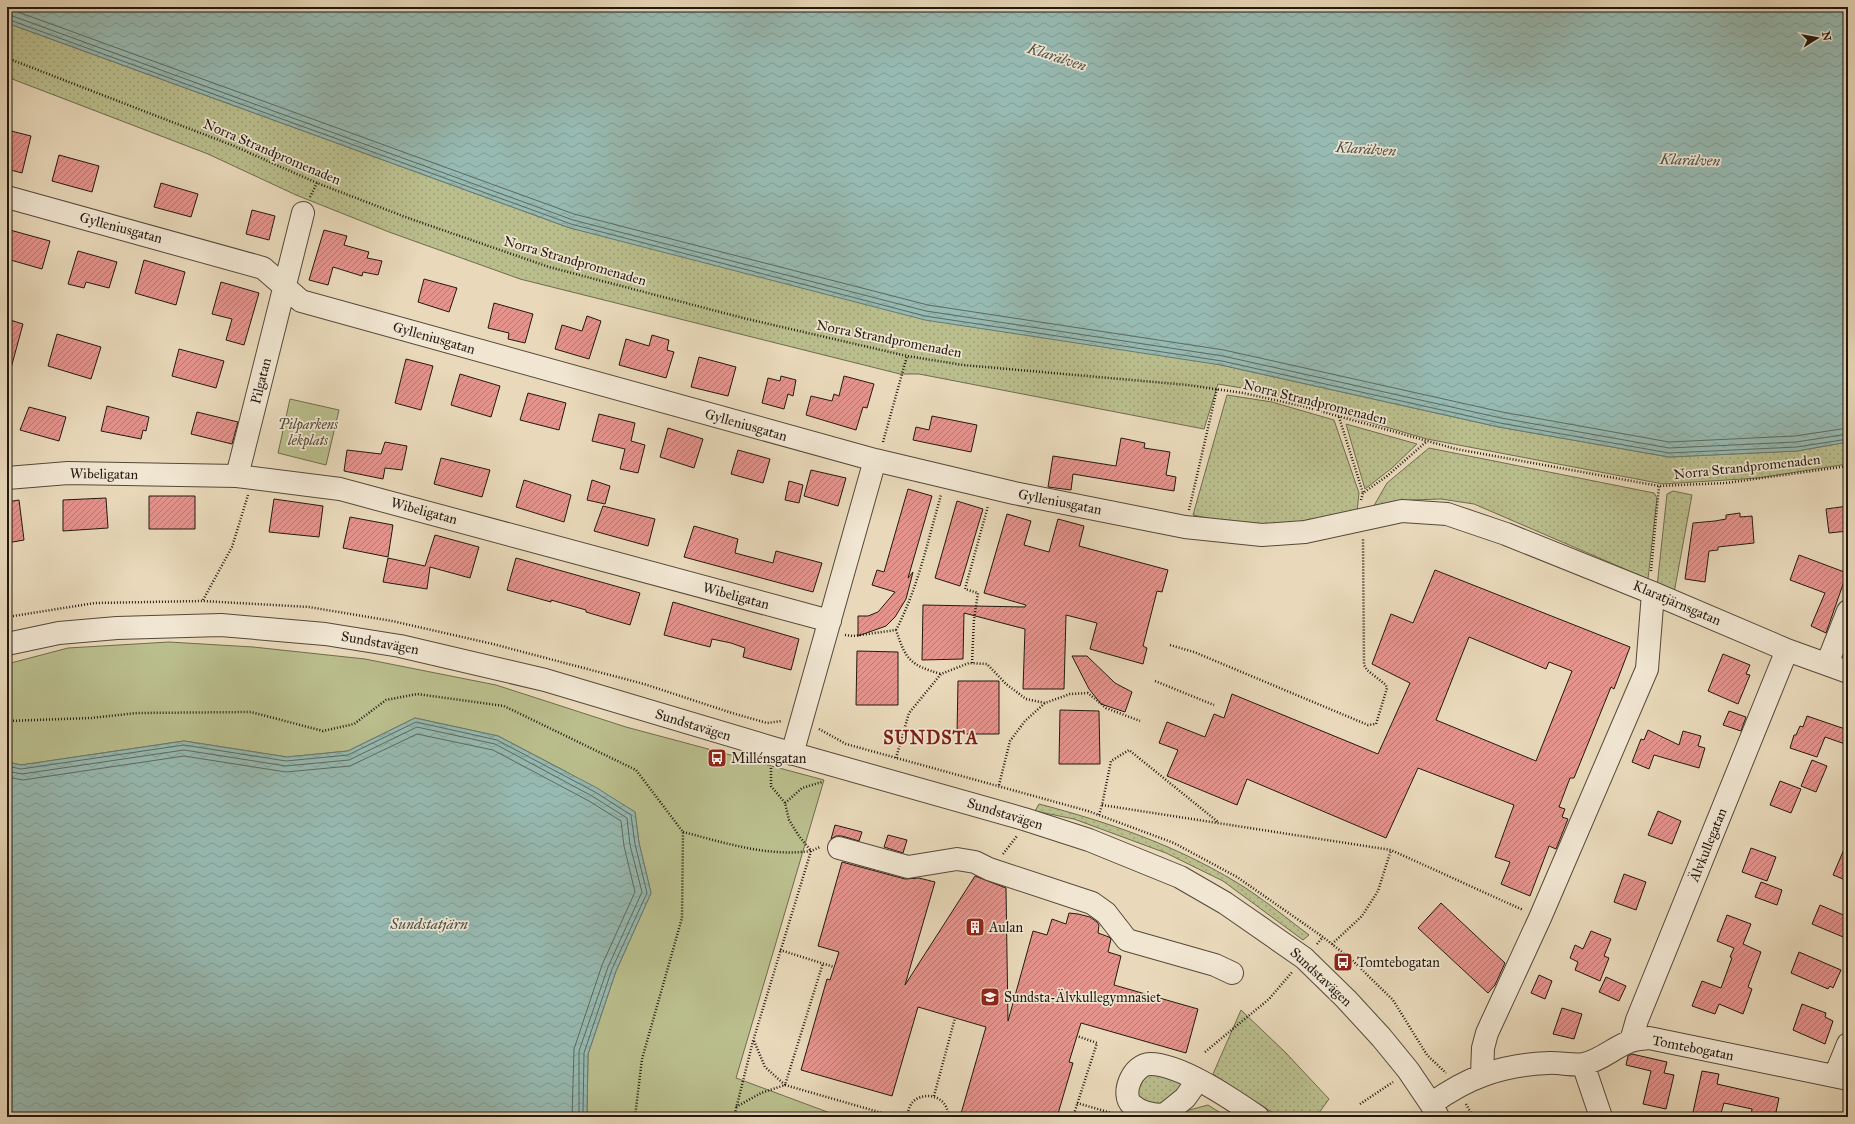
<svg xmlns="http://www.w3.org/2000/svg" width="1855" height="1124" font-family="'IM FELL Great Primer',serif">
<defs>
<pattern id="grass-dots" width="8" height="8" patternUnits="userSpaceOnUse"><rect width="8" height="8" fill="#babe8d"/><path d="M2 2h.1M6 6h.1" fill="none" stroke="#a0a379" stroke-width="1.8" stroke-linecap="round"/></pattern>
<pattern id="water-waves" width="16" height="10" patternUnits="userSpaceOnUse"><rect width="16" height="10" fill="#97bab2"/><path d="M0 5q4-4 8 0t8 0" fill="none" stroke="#829f98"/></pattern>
<pattern id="building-hatch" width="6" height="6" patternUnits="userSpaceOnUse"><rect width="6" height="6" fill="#e4938d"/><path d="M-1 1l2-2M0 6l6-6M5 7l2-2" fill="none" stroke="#b87772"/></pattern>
</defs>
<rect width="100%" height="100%" fill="#e9d9ba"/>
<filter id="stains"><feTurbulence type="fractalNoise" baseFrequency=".005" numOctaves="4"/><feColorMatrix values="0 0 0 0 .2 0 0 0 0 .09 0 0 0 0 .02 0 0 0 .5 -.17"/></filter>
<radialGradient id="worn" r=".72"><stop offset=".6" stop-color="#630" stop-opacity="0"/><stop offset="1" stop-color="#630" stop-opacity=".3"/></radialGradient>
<path fill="url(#grass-dots)" stroke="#6e6c4e" d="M7 23 570 228 1221 365 1499 427 1669 457 1797 451 1848 442V464L1758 478 1663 484 1427 439 1266 392 1218 384 1204 429 919 374H900L520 279 389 232 296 195 208 154 7 77Z
M1227 395 1272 402 1334 420 1359 493 1357 512 1288 525 1238 524 1193 515Z
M1346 424 1417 444 1392 468 1365 489Z
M1429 448 1654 493 1657 498 1648 579 1474 504 1441 499 1412 500 1372 509 1387 483Z
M1673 491 1692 495 1674 593 1657 587 1667 494Z
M1039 804C1108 822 1175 845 1236 882 1261 897 1285 917 1309 935L1303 940 1223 881 1166 853 1074 819 1035 811Z
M1241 1010 1286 1053 1329 1099 1316 1117H1279L1213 1074Z
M1146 1072 1180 1081C1183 1091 1170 1098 1164 1104H1150L1137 1096 1135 1082Z"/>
<path fill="#babe8d" stroke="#6e6c4e" d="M290 399 339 410 326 465 278 453Z
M169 642 253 647 365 659 496 685 626 727 824 780 736 1078 841 1117H589L587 1113 588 1054 616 971 651 893 639 843 635 812 565 771 498 736 415 718 348 751 287 757 184 741 21 765 7 762V664L68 648Z
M1208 1105 1227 1117H1171L1174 1114Z"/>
<path fill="url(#water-waves)" stroke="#687a71" d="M7 7H1848V442L1797 451 1669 457 1499 427 1221 365 925 320 570 228 7 23Z
M415 718 498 736 597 788 635 812 639 843 651 893 616 971 588 1054 587 1113 589 1117H7V762L21 765 184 741 287 757 348 751Z"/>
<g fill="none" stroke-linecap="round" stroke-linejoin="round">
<path stroke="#5c6a61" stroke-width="1" d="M7 8 574 214 928 305 1224 350 1502 412 1669 442 1795 436 1848 428
M7 14 573 220 926 311 1223 356 1501 418 1669 448 1796 442 1848 434
M7 19 571 224 925 316 1222 361 1500 423 1669 453 1797 447 1848 439
M7 766 21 769 184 745 286 761 348 755 416 722 497 740 595 792 631 815 635 844 647 893 612 969 584 1053 583 1113 584 1117
M7 771 22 774 184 750 286 766 349 760 417 727 495 744 592 796 627 818 630 845 642 892 608 967 579 1051V1117
M7 777 23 780 184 756 286 772 350 766 417 734 493 750 589 801 621 821 624 846 635 892 602 965 574 1049 572 1117"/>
</g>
<path fill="url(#building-hatch)" stroke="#221910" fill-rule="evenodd" d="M7 130 31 136 22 173 7 169Z
M59 155 99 166 92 192 52 181Z
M161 183 198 194 191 217 154 207Z
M252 210 275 216 269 240 246 234Z
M10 230 50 241 42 269 7 259V239Z
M324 230 347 236 344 245 369 252 367 258 382 261 378 275 363 272 362 276 333 267 328 285 309 280Z
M78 251 117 262 109 288 86 282 84 288 68 284Z
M144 260 185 272 176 305 135 293Z
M424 279 457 288 449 312 418 302Z
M221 282 259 293 244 345 226 340 232 319 212 314Z
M494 303 533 314 525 343 508 339 509 333 488 328Z
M587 316 601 321 589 359 555 349 562 325 582 331Z
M7 319 23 324 11 368 7 367Z
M57 334 101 347 91 379 48 366Z
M652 335 669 340 667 350 674 352 666 378 619 365 626 339 649 346Z
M179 349 224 361 216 388 172 376Z
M699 357 736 367 728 396 691 387Z
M406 359 433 366 421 410 395 403Z
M460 374 500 386 491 417 451 405Z
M781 376 796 380 793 396 788 394 784 409 762 403 768 378 780 381Z
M844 376 874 384 867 408 863 407 856 430 806 415 811 396 832 401 834 394 839 396Z
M528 393 566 403 559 430 520 420Z
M107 406 149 417 146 431 143 430 141 439 101 431Z
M29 407 66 417 59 441 20 430Z
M197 412 238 422 232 444 191 434Z
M599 414 635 423 631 441 645 445 638 473 620 469 625 449 592 441Z
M932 416 977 425 971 452 913 440 916 427 929 430Z
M668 428 703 439 694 468 660 457Z
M1121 438 1145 443 1144 448 1170 452 1166 475 1176 477 1174 491 1073 474 1071 490 1048 487 1053 456 1116 466Z
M385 442 407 446 402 470 385 468 383 479 344 471 347 450 381 454Z
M738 450 770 459 763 483 731 474Z
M441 458 490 470 482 497 434 484Z
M811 470 846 478 838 506 804 496Z
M524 480 571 495 564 522 516 507Z
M592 480 610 486 605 504 587 500Z
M789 481 803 485 799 503 785 500Z
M908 489 932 496 908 578 913 572 906 599 895 617 886 626 858 636V616H868L878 612 895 592 872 585 877 570 884 572Z
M149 496H195V529H149Z
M106 498 108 528 63 531V500Z
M274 499 323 506 319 537 269 532Z
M19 500 24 540 7 543V502Z
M957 501 983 509 960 586 935 578Z
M603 506 655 519 648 546 594 531Z
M1848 506V531L1829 533 1826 509Z
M1740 513V517L1752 516 1754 543 1718 547V550L1709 551 1705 582 1685 579 1693 523 1715 521 1726 519V515Z
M1007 514 1031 521 1024 545 1049 552 1058 519 1084 526 1079 546 1168 570 1162 592 1157 591 1143 646 1147 648 1143 664 1090 649 1097 623 1066 615 1064 689H1023L1025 629 964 613 963 659 922 660 923 605 1025 607 1026 605 984 593Z
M350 517 393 525 388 557 343 548Z
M694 526 738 539 735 553 773 563 776 551 822 563 813 592 684 557Z
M435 535 479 547 470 578 430 567 427 589 383 582 388 558 425 566Z
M1799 555 1847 573 1826 633 1811 626 1825 593 1790 580Z
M516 558 640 593 630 625 586 612V610L551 600V602L507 590Z
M1435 570 1630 647 1614 689 1611 687 1574 778H1570L1559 807 1565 809 1562 817 1568 819 1556 849 1549 846 1530 896 1501 884 1510 862 1495 857 1514 805 1418 768 1386 838 1247 779 1237 805 1167 776 1178 750 1159 743 1167 722 1205 737 1214 714 1224 718 1232 694 1378 754 1410 683 1372 664 1391 614 1413 623ZM1469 637 1546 669 1549 662 1572 671 1536 761 1436 720Z
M673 602 799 639 791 670 743 657 745 648 731 643 712 639 710 647 664 635Z
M857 651 898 652V705H856Z
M1723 654 1750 665 1746 674 1750 675 1738 704 1708 691Z
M1072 656H1087L1115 683 1132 692 1125 712 1101 704 1089 689Z
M958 681H999V734H957Z
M1060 710 1099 711 1100 764H1059Z
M1729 711 1746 717 1741 731 1723 725Z
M1807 716 1848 730V745L1825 737 1817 757 1790 748 1794 735H1796L1800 726 1803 727Z
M1648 730 1679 745 1683 731 1701 736 1698 746 1705 748 1699 768 1654 755 1649 769 1632 762 1641 739 1644 740Z
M1812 760 1827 766 1816 792 1801 786Z
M1780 781 1801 789 1791 813 1770 805Z
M1658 811 1681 821 1672 844 1648 835Z
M835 825 862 832 859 841 842 836H836L831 839Z
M888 835 907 840 903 853 884 847Z
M1848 840V881L1833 875Z
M1751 848 1776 857 1767 881 1742 872Z
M842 862 905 879 919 878 935 882 905 985 975 876 1006 888 1008 1021 1033 931 1047 935 1052 919 1066 924 1069 913 1078 914 1090 917 1097 922 1099 925 1098 933 1109 937 1111 939 1108 952 1121 956 1114 985 1198 1009 1186 1053 1081 1023 1069 1062 1073 1063 1057 1117H960L986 1027 918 1007 892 1096 801 1070 827 979 830 980 839 952 818 946Z
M1624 874 1646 882 1636 910 1614 902Z
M1761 882 1782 890 1777 905 1755 897Z
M1441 903 1505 963 1495 985 1488 993 1418 928Z
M1820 905 1848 917V939L1812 924Z
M1727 915 1751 924 1743 944 1761 952 1748 987 1752 989 1743 1014 1719 1004 1715 1014 1692 1006 1702 981 1721 988 1732 958 1730 957 1734 948 1717 941Z
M1591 931 1611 939 1604 956 1609 958 1600 981 1575 970 1578 962 1570 958 1575 945 1583 949Z
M1799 952 1841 970 1833 988 1830 986 1828 989 1791 973Z
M1539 975 1552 981 1545 999 1531 993Z
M1606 977 1626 986 1619 1001 1599 992Z
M1802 1004 1826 1013 1825 1017 1833 1021 1825 1044 1793 1030Z
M1562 1008 1582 1014 1574 1039 1553 1034Z
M1632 1054 1667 1062 1664 1073 1674 1075 1666 1109 1643 1104 1651 1071 1626 1065 1628 1056Z
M1702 1071 1719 1074 1717 1084 1779 1098 1775 1117H1751L1752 1109 1724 1103 1721 1113 1717 1112 1716 1117H1692Z"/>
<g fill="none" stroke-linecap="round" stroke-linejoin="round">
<g stroke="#54493a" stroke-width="24">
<path id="minor" d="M7 197 263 268 301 301 875 460 1014 493 1185 527 1262 535 1305 532 1402 511 1447 514 1506 534 1653 593 1787 650 1848 672
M237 476 303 213
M7 478 68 473 237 476 340 489 830 621
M7 644 59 633 117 628 221 625 325 634 400 646 545 680 773 748 1024 819 1089 840 1180 877 1225 903 1304 958 1346 999 1381 1037 1408 1070 1431 1104 1438 1117
M1827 664 1848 611
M792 754 875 460
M839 848 908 867 957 859 975 862 989 869 1092 903 1106 913 1127 940 1215 965 1232 973
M1631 1041 1637 1020 1787 650
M1583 1064 1601 1117
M1482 1075 1483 1048 1487 1033 1540 918 1647 669 1653 593
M1835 1076 1848 1044
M1198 1080 1185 1098 1164 1115C1153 1115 1141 1113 1132 1105 1120 1094 1133 1064 1150 1064 1181 1064 1233 1100 1258 1117
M1431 1104C1468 1077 1502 1065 1548 1063 1559 1062 1573 1066 1584 1064 1602 1060 1614 1047 1631 1041 1636 1039 1643 1039 1649 1038L1848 1079"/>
</g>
<path stroke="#221910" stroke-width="2.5" stroke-dasharray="1 2" stroke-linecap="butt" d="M7 58 234 146 317 183 408 218 549 267 743 318 907 356 963 365 1188 385 1243 393 1302 406 1456 449 1659 486 1726 483 1848 466
M310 197 317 183
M1339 417 1363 493
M883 442 907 356
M1361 500 1363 493 1387 476 1426 442
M1189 510 1217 389
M1651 571 1659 486
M203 600 232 547 248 495
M7 617 95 603 203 601 309 607 392 621 493 644 644 684 732 713 767 723 782 721
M896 630C918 588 928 540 941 495
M845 635 853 636 896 630C906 660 910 665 941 674
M1170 645 1194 652 1368 725 1376 724 1387 688 1386 685 1367 670 1364 665 1363 539
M972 663 974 619 978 593 965 589 988 506
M1155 681 1214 705
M7 721 91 718 137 713 251 712 323 731 354 724 386 700 417 694 504 706 636 770 683 832 682 918 642 1059 635 1117
M819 729 846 744 1088 811 1174 843 1237 877 1323 937 1352 960 1393 1000 1427 1055 1446 1073
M896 758 909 713 941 674 969 663 987 664 1006 684 1026 699 1045 703
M999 785 1010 741 1025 721 1045 703 1070 694 1088 693 1106 708 1140 721
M785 803 802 788 822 782
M1102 805 1391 850 1523 910
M1099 815 1102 805 1111 761 1129 750 1218 822
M683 832C726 843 767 857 811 851L799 836 789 820 785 803 771 786V767
M1003 854 1017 836
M1317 944 1323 937
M1332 944 1362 916 1378 891 1391 850
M780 950 834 967
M754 1041 765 1067 785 1085 823 963
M1205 1052 1269 999 1293 971
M934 1096 955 1018
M1077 1103 1115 1114
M1360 1104 1393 1082
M1466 1104 1473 1117
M736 1107 761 1093 785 1085 896 1117
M734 1117 753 1041 811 851 820 847
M908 1117C906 1089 949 1089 948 1117
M1073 1117 1097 1043 1077 1036"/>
<use href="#minor" stroke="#f1e6d2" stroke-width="22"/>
</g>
<defs>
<g id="bus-square" transform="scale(1)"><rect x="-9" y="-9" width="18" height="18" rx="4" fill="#8f2418" stroke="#f1e6d2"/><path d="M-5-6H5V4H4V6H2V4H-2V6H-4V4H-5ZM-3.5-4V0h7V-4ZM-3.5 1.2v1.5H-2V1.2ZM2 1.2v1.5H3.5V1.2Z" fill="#fff"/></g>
<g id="building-square" transform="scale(1)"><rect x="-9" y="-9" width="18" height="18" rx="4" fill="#8f2418" stroke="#f1e6d2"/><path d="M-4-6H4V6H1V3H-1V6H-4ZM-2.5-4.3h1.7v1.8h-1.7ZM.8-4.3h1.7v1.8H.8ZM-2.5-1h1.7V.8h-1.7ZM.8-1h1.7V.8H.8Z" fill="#fff"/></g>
<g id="school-square" transform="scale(1)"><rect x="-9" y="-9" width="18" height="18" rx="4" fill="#8f2418" stroke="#f1e6d2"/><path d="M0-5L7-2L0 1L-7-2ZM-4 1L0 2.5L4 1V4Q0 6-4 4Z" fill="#fff"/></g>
</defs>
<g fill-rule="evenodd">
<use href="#bus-square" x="717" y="758"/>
<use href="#building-square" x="975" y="927"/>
<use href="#bus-square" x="1343" y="962"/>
<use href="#school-square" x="990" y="997"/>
</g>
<g text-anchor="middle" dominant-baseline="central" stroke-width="3.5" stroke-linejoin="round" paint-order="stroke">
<g font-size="14" fill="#221910" stroke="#f1e6d2">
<text transform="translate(272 152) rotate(23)">Norra Strandpromenaden</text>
<text transform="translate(121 228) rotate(15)">Gylleniusgatan</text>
<text transform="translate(575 261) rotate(16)">Norra Strandpromenaden</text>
<text transform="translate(434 338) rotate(16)">Gylleniusgatan</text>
<text transform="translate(889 339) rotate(11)">Norra Strandpromenaden</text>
<text transform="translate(261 381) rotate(-76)">Pilgatan</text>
<text transform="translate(1315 402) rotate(14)">Norra Strandpromenaden</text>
<text transform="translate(746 425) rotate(16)">Gylleniusgatan</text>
<text transform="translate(1747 467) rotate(-6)">Norra Strandpromenaden</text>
<text transform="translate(104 474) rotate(1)">Wibeligatan</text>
<text transform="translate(1060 502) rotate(11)">Gylleniusgatan</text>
<text transform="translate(424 511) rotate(15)">Wibeligatan</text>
<text transform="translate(736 596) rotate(15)">Wibeligatan</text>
<text transform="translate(1677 603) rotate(23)">Klaratjärnsgatan</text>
<text transform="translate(380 643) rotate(10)">Sundstavägen</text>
<text transform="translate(693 725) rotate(17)">Sundstavägen</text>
<text transform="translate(1005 814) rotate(17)">Sundstavägen</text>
<text transform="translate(1708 845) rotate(-68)">Älvkullegatan</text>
<text transform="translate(1321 977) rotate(43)">Sundstavägen</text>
<text transform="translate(1693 1048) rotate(11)">Tomtebogatan</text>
</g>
<g font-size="14" font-style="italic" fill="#504b36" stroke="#f1e6d2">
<text x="308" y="424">Pilparkens<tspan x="308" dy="16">lekplats</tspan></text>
</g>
<g font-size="14" fill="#221910" stroke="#f1e6d2" text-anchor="start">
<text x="731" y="758">Millénsgatan</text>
<text x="989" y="927">Aulan</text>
<text x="1357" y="962">Tomtebogatan</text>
<text x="1004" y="997">Sundsta-Älvkullegymnasiet</text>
</g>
<g font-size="15" font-style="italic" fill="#4b5149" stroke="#f1e6d2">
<text transform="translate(1057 57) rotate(18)">Klarälven</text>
<text transform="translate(1366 149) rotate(4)">Klarälven</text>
<text transform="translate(1690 160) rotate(2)">Klarälven</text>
<text x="429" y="924">Sundstatjärn</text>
</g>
<g font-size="18" font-weight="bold" letter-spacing="1" fill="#7a1f14" stroke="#f1e6d2">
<text x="931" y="738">SUNDSTA</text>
</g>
</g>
<rect width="1855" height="1124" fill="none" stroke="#e9d9ba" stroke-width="24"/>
<rect x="8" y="8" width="1839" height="1108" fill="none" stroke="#221910" stroke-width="2"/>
<rect x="12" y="12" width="1831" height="1100" fill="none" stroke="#221910"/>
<g transform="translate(1817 38) rotate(79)" stroke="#f1e6d2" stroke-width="3" paint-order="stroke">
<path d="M0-3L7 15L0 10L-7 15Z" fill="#221910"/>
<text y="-6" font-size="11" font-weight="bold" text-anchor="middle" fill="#221910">N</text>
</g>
<rect width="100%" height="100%" filter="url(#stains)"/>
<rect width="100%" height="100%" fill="url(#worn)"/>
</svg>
